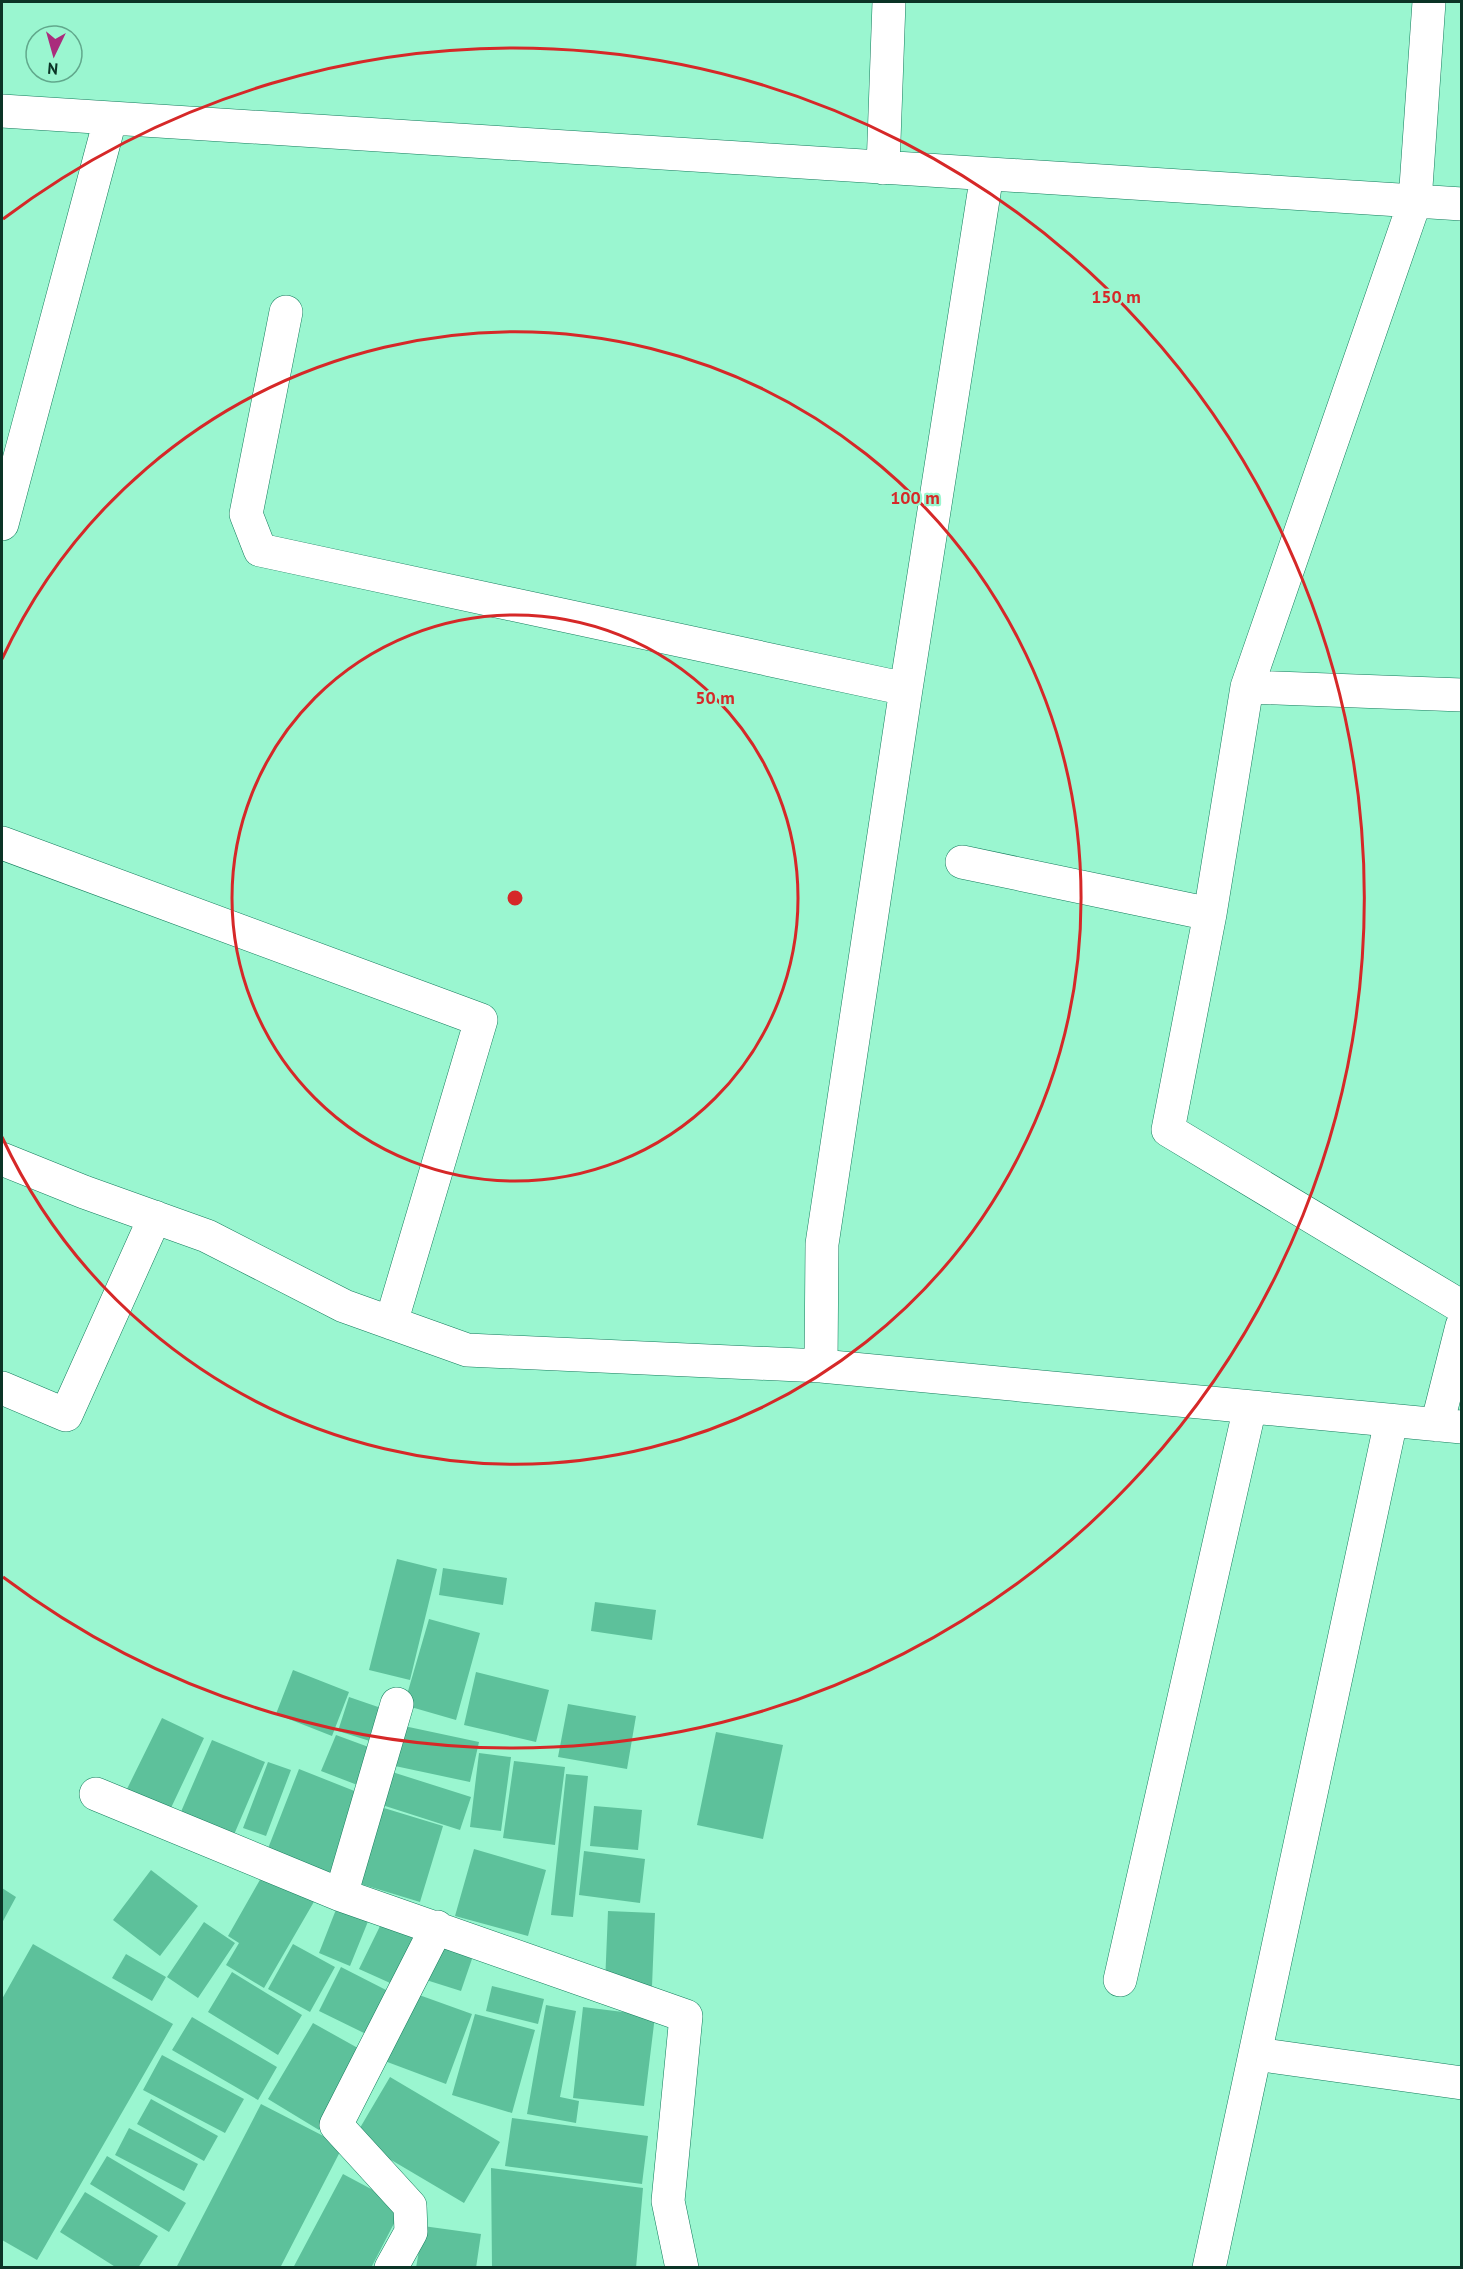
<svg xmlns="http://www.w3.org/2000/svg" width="1463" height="2269" font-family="'PT Sans',sans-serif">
<rect width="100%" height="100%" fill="#9af6d0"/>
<path fill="#5dc19b" d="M397 1559 437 1569 410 1680 369 1670Z
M443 1568 507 1578 503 1605 439 1595Z
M595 1602 656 1610 652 1640 591 1631Z
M429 1619 480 1633 456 1720 404 1705Z
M293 1670 349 1692 332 1736 276 1714Z
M476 1672 549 1690 536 1742 464 1725Z
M349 1697 384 1709 373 1742 338 1731Z
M568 1704 636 1716 627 1769 558 1757Z
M162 1718 204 1738 170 1810 127 1789Z
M404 1726 479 1742 470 1782 395 1766Z
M716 1732 783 1745 763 1839 697 1825Z
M336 1735 374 1749 360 1786 321 1771Z
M212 1740 265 1762 230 1844 177 1821Z
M479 1753 511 1757 501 1831 470 1827Z
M514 1761 565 1767 555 1845 503 1838Z
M268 1762 291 1770 266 1836 243 1828Z
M299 1769 362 1794 331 1876 267 1851Z
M389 1771 471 1797 460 1830 379 1804Z
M566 1774 588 1776 573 1917 551 1915Z
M374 1805 443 1826 420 1902 351 1881Z
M594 1806 642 1810 638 1850 590 1846Z
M474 1849 546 1870 528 1936 455 1916Z
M584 1851 645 1859 640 1903 579 1895Z
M151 1870 198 1906 160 1956 113 1920Z
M265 1871 315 1900 264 1988 226 1965 239 1943 228 1936Z
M2 1888 16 1897 2 1923Z
M337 1907 369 1919 350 1966 319 1953Z
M608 1911 655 1913 652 1986 605 1984Z
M204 1922 235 1943 198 1998 167 1977Z
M382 1922 421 1940 399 1987 359 1969Z
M33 1944 173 2024 37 2260 2 2240V1999Z
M293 1944 335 1967 310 2012 268 1989Z
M435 1944 473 1956 461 1991 423 1979Z
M126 1954 166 1977 152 2001 112 1978Z
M341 1967 388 1991 366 2034 319 2011Z
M232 1972 302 2015 278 2055 208 2012Z
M492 1986 544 1999 538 2024 486 2011Z
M408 1991 472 2014 446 2084 382 2060Z
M546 2005 576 2011 560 2097 579 2101 576 2123 527 2114Z
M583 2007 655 2016 644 2106 573 2098Z
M475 2014 535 2030 512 2113 452 2095Z
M192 2017 277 2067 258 2100 172 2050Z
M313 2023 365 2052 319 2130 268 2099Z
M162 2055 244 2099 225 2133 143 2090Z
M390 2077 500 2142 464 2203 354 2138Z
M151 2099 218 2136 204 2161 137 2124Z
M261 2104 343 2146 280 2268H176Z
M512 2118 648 2136 642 2184 505 2166Z
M129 2128 198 2164 184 2191 115 2155Z
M107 2156 186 2203 169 2232 90 2184Z
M491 2168 643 2188 636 2268H492Z
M343 2174 403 2206 371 2268H293Z
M85 2192 158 2236 138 2268H117L60 2232Z
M423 2226 481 2234 476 2268H416Z"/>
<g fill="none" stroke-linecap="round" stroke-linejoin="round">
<g stroke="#137c5c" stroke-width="34">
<path id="minor" d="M1429 2 1415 201 1247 687 1210 914 1168 1130 1462 1307
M2 111 1462 204
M883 168 889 2
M286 312 246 514 260 550 906 689
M2 524 110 120
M1247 687 1462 695
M2 843 481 1020 391 1323
M962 862 1210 914
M2 1159 84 1192 207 1236 344 1306 467 1350 821 1366 1462 1427
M821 1366 822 1244 906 689 987 174
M2 1388 66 1415 155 1217
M1437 1425 1462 1326
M96 1794 341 1895 686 2016 668 2201 682 2268
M341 1895 397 1704
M1120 1980 1250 1407
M1256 2054 1462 2083
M391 2268 411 2232 410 2206 336 2125 437 1927
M1209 2268 1391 1421"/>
</g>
<use href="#minor" stroke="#fff" stroke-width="33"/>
</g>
<g fill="none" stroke="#d62828" stroke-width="3">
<circle cx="515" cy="898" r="283"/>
<path d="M2 659A566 566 0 1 1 2 1137"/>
<path d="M3 219A850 850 0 1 1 3 1577"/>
</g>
<circle cx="515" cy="898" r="9" fill="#d62828" stroke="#9af6d0" stroke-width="3"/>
<g font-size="18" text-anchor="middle" font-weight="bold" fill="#d62828" stroke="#9af6d0" stroke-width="4.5" stroke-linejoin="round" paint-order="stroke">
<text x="1116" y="303">150 m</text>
<text x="915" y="504">100 m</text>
<text x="715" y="704">50 m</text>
</g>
<rect width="1463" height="2269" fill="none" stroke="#0b3426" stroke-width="6"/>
<g transform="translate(54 54) rotate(185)"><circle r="28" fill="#9af6d0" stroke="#61a88c" stroke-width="1.5"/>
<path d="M0-4.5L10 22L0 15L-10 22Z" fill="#aa2c7c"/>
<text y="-9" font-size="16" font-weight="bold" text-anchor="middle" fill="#0b3426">N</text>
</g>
</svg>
